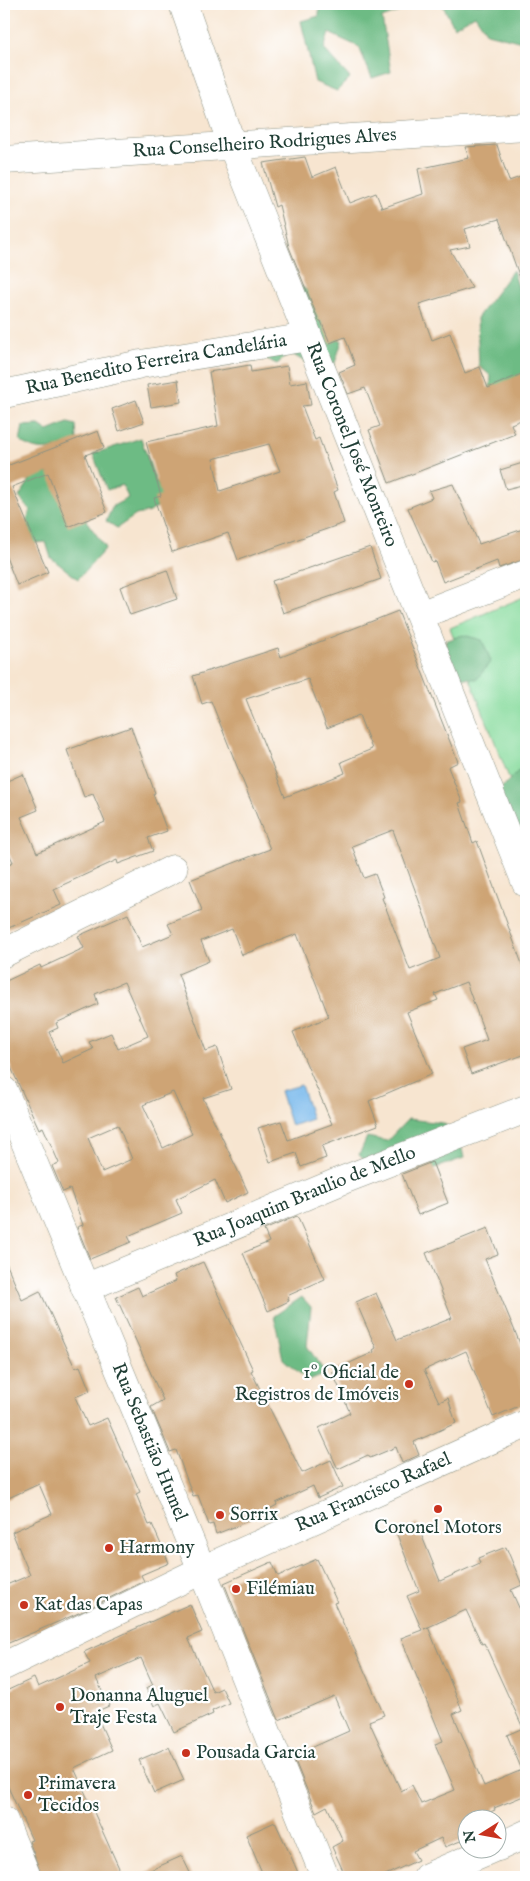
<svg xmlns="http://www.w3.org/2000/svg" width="530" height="1881" font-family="'IM FELL English',serif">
<rect width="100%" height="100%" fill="#fff"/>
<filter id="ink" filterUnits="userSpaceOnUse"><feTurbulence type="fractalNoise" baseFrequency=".02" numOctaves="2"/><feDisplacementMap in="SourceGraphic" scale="10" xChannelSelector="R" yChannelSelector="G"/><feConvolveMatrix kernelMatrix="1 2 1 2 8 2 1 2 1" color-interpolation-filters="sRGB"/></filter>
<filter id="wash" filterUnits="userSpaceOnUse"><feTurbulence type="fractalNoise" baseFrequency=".0096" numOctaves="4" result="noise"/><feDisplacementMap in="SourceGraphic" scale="20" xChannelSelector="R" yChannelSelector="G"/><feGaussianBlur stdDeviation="1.12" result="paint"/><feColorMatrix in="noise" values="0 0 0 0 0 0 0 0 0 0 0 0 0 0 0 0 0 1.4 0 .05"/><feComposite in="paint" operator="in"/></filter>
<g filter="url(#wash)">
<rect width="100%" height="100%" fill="#f7e5d0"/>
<path fill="#87db9d" stroke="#538c68" d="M526 596V821L450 628Z"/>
<path fill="#6dbb84" stroke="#467c5c" d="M319 4H352L359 10 370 4H405L407 9 382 18 391 72 372 78 359 47 329 33 324 49 350 78 337 91 315 82 301 21 319 16Z
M442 4H526V43L487 33 475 15 454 27Z
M513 270 526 313V379L490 388 491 376 479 366 477 318Z
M298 284 323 303 327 331 342 341 333 369H317L290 353 277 364 262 357 298 334Z
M68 423 76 425 77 440C55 448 41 456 20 441L23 426 39 425 48 431Z
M141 438 155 480 167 499 150 512 136 515 117 528 106 521 113 506 128 498 123 485 107 490 93 454Z
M48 473 80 498 87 522 106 548 78 579 51 558 46 542 35 543 27 520 30 510 19 497 34 474Z
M463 635 482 640 491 661 477 679 454 677 445 641Z
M521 768 526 771V835L515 828 499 790Z
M408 1119 443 1123 459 1135 464 1158 423 1172 379 1174 359 1155 367 1137 387 1141Z
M302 1297 311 1307 307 1346 326 1374 309 1381 283 1359 274 1316Z"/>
<path fill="#76b7eb" stroke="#4a7a90" d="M301 1085 312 1119 291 1126 280 1091Z"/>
<g id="blocks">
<path fill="#cea475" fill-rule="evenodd" d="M497 145 509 181 526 175V288L524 289 499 219 465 229 470 246 450 250 472 288 419 304 432 340 450 333 465 373 480 367 488 388 526 372V418L511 424 515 434 389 483 369 430 380 426 365 388 348 394 339 372 355 365 345 337 330 343 321 321H319L289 247 279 205 275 207 263 163 305 157 312 177 336 167 350 203 376 193 382 208 423 194 418 169 469 158 465 147Z
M250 365 251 372 287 366 290 384 307 381 311 405 302 406 315 440 319 438 328 463 338 490 334 492 344 523 238 560 228 533 172 552 154 498 161 496 146 442 218 426 209 372ZM269 444 280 471 220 491 213 459Z
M178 380 181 402 151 407 147 385Z
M136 400 144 422 119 431 112 409Z
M98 431 104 448 85 455 107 512 68 527 48 473 12 487 48 572 17 585 4 552V467Z
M526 462V484L506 489 500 470Z
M453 484 479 544 526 528V559L499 568 497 561 443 582 435 561 432 562 408 508 432 498 429 491Z
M370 547 381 579 283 613 272 581Z
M167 570 177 599 130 615 120 587Z
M398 611 458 762 448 767 462 802 459 803 473 843 477 841 526 975V1054L471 1074 462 1049 487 1040 466 982 435 994 438 1000 407 1012 432 1074 369 1101 378 1125 322 1146 326 1158 301 1167 296 1153 270 1162 258 1128 281 1121 288 1140 332 1124 293 1032 329 1017 297 934 242 955 232 929 201 941 209 961 178 974 206 1051 217 1047 231 1089 203 1098 248 1192 225 1203 215 1180 176 1199 182 1213 128 1236 131 1242 90 1259 77 1227 83 1225 70 1189 63 1192 52 1166 59 1163 43 1127 39 1129 4 1052V982L40 965 41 968 84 948 78 936 128 914 142 947 173 934 168 924 202 910 190 880 270 849 211 701 202 704 193 676 278 648 281 657ZM308 679 327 728 359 715 372 749 341 762 345 773 285 797 246 699ZM393 830 440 958 410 970 382 898 384 897 375 874 364 878 352 846ZM124 982 148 1036 118 1049 111 1033 89 1042 93 1049 63 1063 49 1032 58 1028 56 1023 98 1004 95 994ZM173 1092 192 1134 163 1148 143 1105ZM118 1125 132 1159 102 1172 88 1138Z
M131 727 155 793 153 794 167 831 148 838 153 851 118 864 117 860 54 889 61 905 4 930V867L13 862 4 843V780L5 782 23 774 38 810 21 817 37 853 105 822 93 794 84 797 67 750Z
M432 1162 448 1203 418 1215 402 1174Z
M297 1216 325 1279 287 1296 289 1301 268 1311 243 1253 269 1242 264 1230Z
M488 1228 498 1254 485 1259 526 1358V1403L493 1417 466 1351 424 1370 439 1402 448 1398 456 1423 414 1442 419 1455 402 1463 396 1447 370 1458 368 1455 338 1469 319 1428 350 1413 332 1371 374 1352 373 1350 376 1348 356 1302 376 1293 397 1340 452 1318 426 1253Z
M4 1258 22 1300 40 1291 75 1368 80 1366 90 1391 75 1397 88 1426 107 1418 140 1492 136 1494 149 1525 152 1524 169 1563 141 1575 144 1581 81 1612 4 1645V1586L30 1575 12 1532 52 1514 39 1484 4 1500Z
M203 1262 253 1370 251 1371 302 1473 331 1460 343 1487 318 1498 313 1486 276 1503 277 1505 239 1525 216 1534 213 1524 209 1525 198 1495 193 1496 176 1450 170 1452 151 1407 163 1400 116 1297 138 1287 142 1296 176 1281 174 1275Z
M417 1524 440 1581 480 1563 478 1558 506 1547 522 1585 511 1590 526 1623V1795L494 1808 495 1810 476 1818H468V1838L445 1847 441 1838 413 1851 418 1860 381 1877H346L332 1847 343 1841 327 1806 316 1812 293 1756 349 1731 334 1696 279 1720 224 1583 272 1562 278 1576 317 1559 337 1602 334 1603 384 1715 369 1721 401 1791 412 1785 421 1804 455 1790 435 1744 443 1741 401 1638 422 1630 407 1596 419 1591 396 1532ZM466 1610 482 1644 484 1643 523 1728 507 1735 522 1770 484 1786 453 1714 462 1710 428 1627 424 1629Z
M190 1604 202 1632 188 1638 213 1692 222 1688 229 1703 212 1711 213 1714 174 1732 160 1703 154 1706 146 1688 153 1685 141 1658 96 1678 109 1706 95 1712 112 1750 74 1768 123 1877H42L29 1841 32 1840 4 1778V1692L34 1678 38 1687 90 1663 84 1652Z
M169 1747 184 1780 154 1793 139 1760Z
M275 1822 288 1850 300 1877H264L246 1835Z
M182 1856 192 1877H135Z"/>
</g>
</g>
<g filter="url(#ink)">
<use href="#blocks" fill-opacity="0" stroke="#8b9182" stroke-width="1"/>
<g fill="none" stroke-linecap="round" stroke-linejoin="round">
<g stroke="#8b9182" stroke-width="29">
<g id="minor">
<path id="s1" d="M183 4 232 145 526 883"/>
<path id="s2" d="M4 160 526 127"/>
<path id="s3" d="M4 394 141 364 308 337"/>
<path d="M420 615 526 574"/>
<path d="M4 953 173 869"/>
<path id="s4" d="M4 1091 202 1570 325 1877"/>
<path id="s5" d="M85 1288 343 1180 526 1109"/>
<path d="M498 1847 526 1834"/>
<path d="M427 1877 494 1848"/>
</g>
</g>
<g stroke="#8b9182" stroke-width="29">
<g id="major">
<path id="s6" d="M4 1666 202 1570 526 1424"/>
<path d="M4 1821 27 1877"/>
</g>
</g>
<use href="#minor" stroke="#fff" stroke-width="28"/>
<use href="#major" stroke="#fff" stroke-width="28"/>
</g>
</g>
<g fill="#c8321e" stroke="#fff" stroke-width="2">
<circle cx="409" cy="1384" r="5"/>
<circle cx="438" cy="1509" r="5"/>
<circle cx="220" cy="1515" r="5"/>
<circle cx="109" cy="1548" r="5"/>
<circle cx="236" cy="1589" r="5"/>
<circle cx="24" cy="1605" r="5"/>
<circle cx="60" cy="1707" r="5"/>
<circle cx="186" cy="1753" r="5"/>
<circle cx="28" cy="1795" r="5"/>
</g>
<g text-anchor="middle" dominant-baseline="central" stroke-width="4.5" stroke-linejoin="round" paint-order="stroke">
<g font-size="19" fill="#1f3d34" stroke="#fff">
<text stroke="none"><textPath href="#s2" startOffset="261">Rua Conselheiro Rodrigues Alves</textPath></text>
<text stroke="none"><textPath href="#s3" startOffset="155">Rua Benedito Ferreira Candelária</textPath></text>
<text stroke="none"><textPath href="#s1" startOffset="472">Rua Coronel José Monteiro</textPath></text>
<text stroke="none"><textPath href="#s5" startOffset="238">Rua Joaquim Braulio de Mello</textPath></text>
<text stroke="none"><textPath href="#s4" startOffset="380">Rua Sebastião Humel</textPath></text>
<text stroke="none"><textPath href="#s6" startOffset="408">Rua Francisco Rafael</textPath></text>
</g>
<g font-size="19" fill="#1f3d34" stroke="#fff" text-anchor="start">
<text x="399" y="1373" text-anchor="end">1º Oficial de<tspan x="399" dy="22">Registros de Imóveis</tspan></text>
<text x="230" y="1515">Sorrix</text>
<text x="438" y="1528" text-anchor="middle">Coronel Motors</text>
<text x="119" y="1548">Harmony</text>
<text x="246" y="1589">Filémiau</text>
<text x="34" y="1605">Kat das Capas</text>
<text x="70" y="1696">Donanna Aluguel<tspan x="70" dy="22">Traje Festa</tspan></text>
<text x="196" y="1753">Pousada Garcia</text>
<text x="38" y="1784">Primavera<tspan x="38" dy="22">Tecidos</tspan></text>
</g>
</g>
<rect width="530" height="1881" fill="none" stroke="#fff" stroke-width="20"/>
<g transform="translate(482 1834) rotate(259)"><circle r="24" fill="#ffffff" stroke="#a5b1ae"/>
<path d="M0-4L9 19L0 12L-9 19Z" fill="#c8321e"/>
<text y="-8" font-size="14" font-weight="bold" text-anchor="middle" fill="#1f3d34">N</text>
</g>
</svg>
